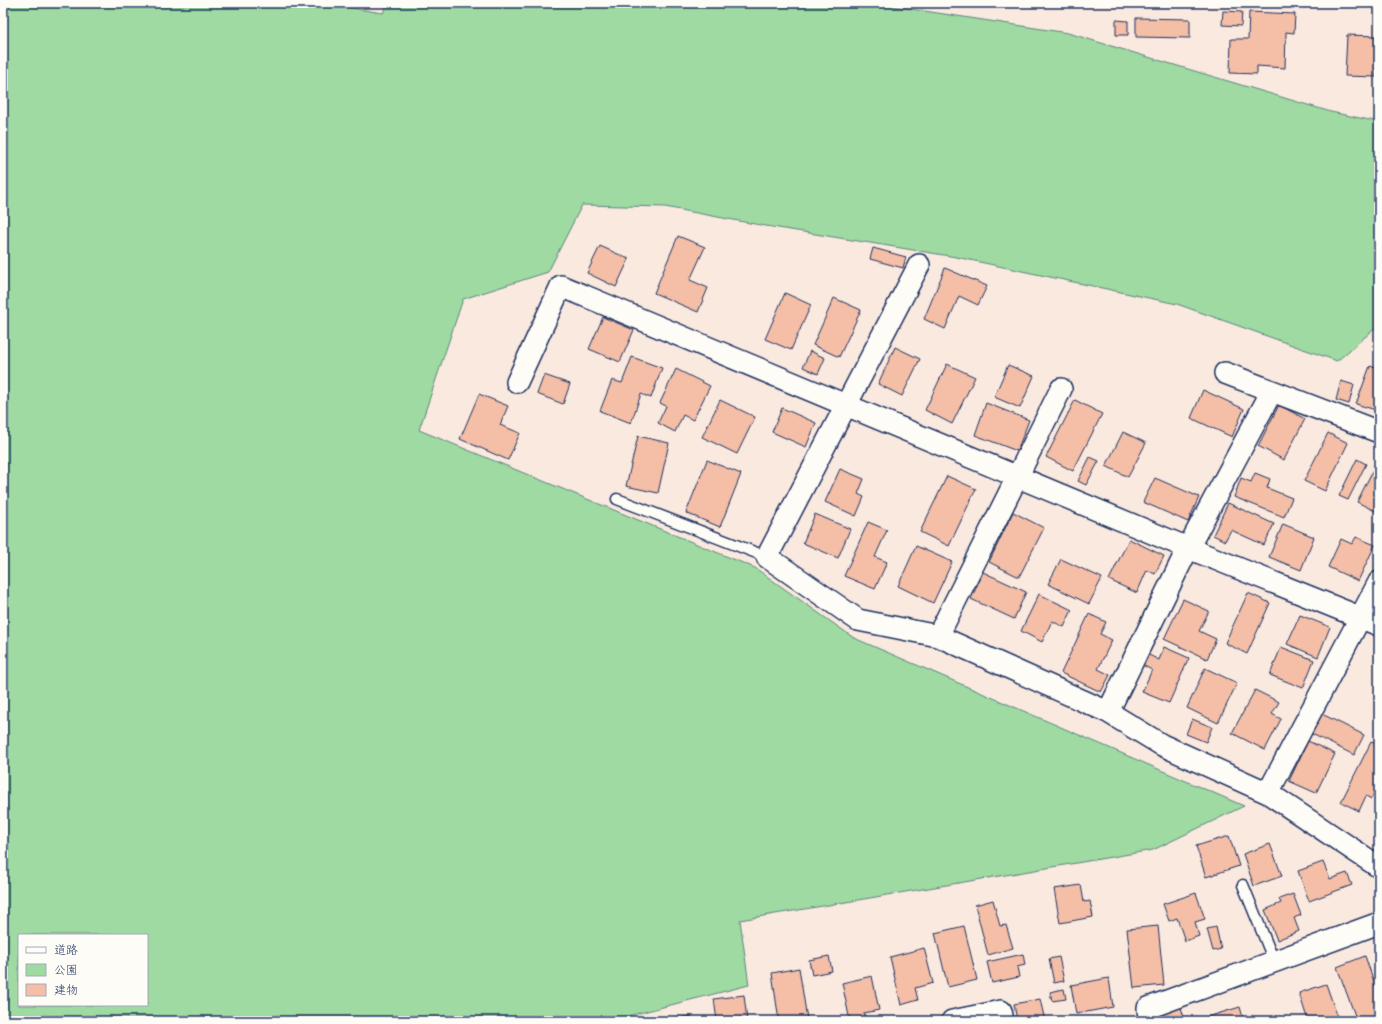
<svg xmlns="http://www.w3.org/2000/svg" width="1382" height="1024" font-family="Kalam,'Klee One',sans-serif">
<rect width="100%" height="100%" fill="#fae9df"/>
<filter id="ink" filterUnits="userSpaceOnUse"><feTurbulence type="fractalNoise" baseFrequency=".025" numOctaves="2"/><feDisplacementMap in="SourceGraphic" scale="8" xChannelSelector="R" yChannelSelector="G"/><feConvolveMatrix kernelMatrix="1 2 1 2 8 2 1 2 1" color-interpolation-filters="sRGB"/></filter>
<g filter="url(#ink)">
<path fill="#9edaa1" stroke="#5c8480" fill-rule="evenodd" d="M3 3H345V7L383 13 387 3H872L1068 33 1331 112 1379 122V325L1337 361 1177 304 956 257 760 225 665 207 582 205 548 272 463 299 419 430 755 568 854 638 1244 806 1153 850 740 920 749 985 608 1021H3ZM19 935H147V1005H19Z"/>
<path fill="#f4bea7" stroke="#1b2f5e" d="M1223 11 1242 12 1241 26 1222 25Z
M1249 12 1295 14 1294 33 1286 32 1285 68 1257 66V74L1230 73 1231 39H1248Z
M1136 18 1190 19V38L1136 37Z
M1116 20 1128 21V35H1116Z
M1347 35 1378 36 1376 77 1345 76Z
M678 236 705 247 690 280 708 288 698 312 654 293Z
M600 246 629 259 616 287 587 273Z
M873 248 906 257 903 268 870 259Z
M945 268 987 286 978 305 959 296 945 329 924 319Z
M785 293 811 305 791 350 765 339Z
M834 298 861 310 839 357 813 345Z
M603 317 634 330 620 362 589 349Z
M895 347 920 359 902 396 878 384Z
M810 351 825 358 818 374 803 367Z
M632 357 662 368 651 398 641 394 631 423 600 411 612 380 622 383Z
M947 364 975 377 952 424 925 410Z
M1008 365 1034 376 1020 408 994 397Z
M1370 366 1379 369V411L1356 404Z
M676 369 710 386 693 420 683 415 675 432 658 423 666 406 660 403Z
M544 375 570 384 563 404 537 394Z
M1341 381 1354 385 1349 404 1336 400Z
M1203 390 1244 409 1232 437 1191 418Z
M479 394 508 406 500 425 520 433 508 460 460 439Z
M720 400 755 417 737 454 702 437Z
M1075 400 1102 414 1073 471 1046 457Z
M986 403 1029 420 1017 451 975 435Z
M1279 405 1305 419 1284 460 1258 446Z
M782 408 816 423 806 447 772 432Z
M1123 432 1146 443 1128 477 1106 466Z
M1328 433 1348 443 1325 491 1304 481Z
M638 436 669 443 658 493 626 486Z
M1090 457 1099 461 1086 485 1078 481Z
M1379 458V513L1357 502Z
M1357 459 1366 464 1348 500 1339 496Z
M707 460 741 474 720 527 686 513Z
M840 469 864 479 858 494 864 497 856 516 825 502Z
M1255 473 1270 479 1267 488 1292 498 1284 517 1234 497 1241 478 1251 482Z
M947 476 976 489 949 546 920 532Z
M1155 478 1199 497 1188 522 1143 502Z
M1228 503 1274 524 1264 545 1231 530 1225 541 1213 535Z
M1013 512 1044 528 1019 577 989 562Z
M815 514 850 529 838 558 803 543Z
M868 522 887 530 875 557 887 562 875 589 844 576Z
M1283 524 1314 537 1301 570 1269 557Z
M1356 537 1375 545 1358 581 1328 567 1341 539 1352 544Z
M1129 539 1164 556 1155 574 1147 570 1137 593 1109 580Z
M916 546 952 562 933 603 898 586Z
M1061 559 1102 578 1089 604 1048 584Z
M983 572 1026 592 1014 619 971 599Z
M1248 593 1270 603 1247 654 1225 643Z
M1039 594 1072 610 1064 627 1052 621 1042 642 1021 631Z
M1183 599 1209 611 1199 631 1216 639 1207 659 1164 639Z
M1089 614 1106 622 1100 634 1112 640 1098 669 1110 675 1101 692 1061 673Z
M1300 615 1330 627 1318 657 1287 644Z
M1164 647 1189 658 1169 703 1142 692 1152 670 1142 665 1147 654 1159 660Z
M1281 647 1314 660 1303 688 1270 675Z
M1205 668 1237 683 1218 723 1187 708Z
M1255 690 1279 702 1272 714 1281 719 1265 750 1232 733Z
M1320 713 1364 735 1354 755 1310 733Z
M1192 719 1212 727 1206 742 1186 734Z
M1308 741 1335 754 1316 793 1289 781Z
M1371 742 1379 745V784L1371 799 1366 796 1359 811 1341 802Z
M1229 836 1239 866 1206 877 1196 846Z
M1270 844 1282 876 1254 886 1243 854Z
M1323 862 1330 879 1347 873 1352 885 1309 901 1298 871Z
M1081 885 1084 902 1090 901 1093 917 1060 923 1054 889Z
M1196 893 1205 919 1195 922 1199 936 1185 941 1177 918 1169 921 1163 904Z
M1293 894 1301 915 1294 918 1299 931 1277 940 1265 910 1281 903 1279 899Z
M993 900 1000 926 1006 925 1013 948 988 955 975 905Z
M964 926 977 980 948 987 935 933Z
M1158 926 1164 985 1134 988 1127 929Z
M1216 927 1221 949 1213 951 1207 929Z
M924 948 933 983 915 988 918 1000 901 1005 890 957Z
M1023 954 1025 965 1017 967 1019 977 992 983 987 962Z
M829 956 832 971 812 975 809 960Z
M1365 956 1379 996V1021H1357L1337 967Z
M1059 957 1064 981 1054 983 1049 959Z
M799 968 807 1019 779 1021 772 973Z
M872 976 879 1010 864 1013 866 1021H850L842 983Z
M1109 978 1113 1007 1076 1014 1071 985Z
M1326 984 1338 1018 1330 1021H1308L1299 993Z
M1064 989 1066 999 1052 1001 1050 992Z
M744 995 747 1021H717L714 999Z
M1040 999 1045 1021H1017L1014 1004Z
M1180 1004 1185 1021H1159L1156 1011Z
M1240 1007 1244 1021H1208L1207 1017Z
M691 1016 692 1021H659Z"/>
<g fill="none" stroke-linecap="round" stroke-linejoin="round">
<g stroke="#1b2f5e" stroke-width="13">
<path id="lane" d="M617 499 767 557
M1243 885 1274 961"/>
</g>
<g stroke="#1b2f5e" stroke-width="24">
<path id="street" d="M919 265 767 557 858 620 938 636 1108 712 1162 745 1268 793 1379 867
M1225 373 1379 432
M517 382 561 286 1188 548 1379 625
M938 636 1061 389
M1108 712 1188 548 1272 391
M1268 793 1379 582
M952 1021 1001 1011 1003 1021
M1149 1021 1148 1008 1379 923"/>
</g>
<use href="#lane" stroke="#fdfcf7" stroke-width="10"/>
<use href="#street" stroke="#fdfcf7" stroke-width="21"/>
</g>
</g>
<rect width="1382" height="1024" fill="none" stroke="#fdfcf7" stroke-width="16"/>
<rect x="8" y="8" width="1366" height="1008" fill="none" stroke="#1b2f5e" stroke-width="1.5" filter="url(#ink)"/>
<rect x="18" y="934" width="130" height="72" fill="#fdfcf7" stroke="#a3aaba"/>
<rect x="26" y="947" width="20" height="6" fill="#fdfcf7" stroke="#a3aaba"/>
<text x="54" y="954" font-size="12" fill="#1b2f5e">道路</text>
<rect x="26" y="964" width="20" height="12" fill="#9edaa1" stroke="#a3aaba"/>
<text x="54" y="974" font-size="12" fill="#1b2f5e">公園</text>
<rect x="26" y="984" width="20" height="12" fill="#f4bea7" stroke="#a3aaba"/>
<text x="54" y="994" font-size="12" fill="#1b2f5e">建物</text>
</svg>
